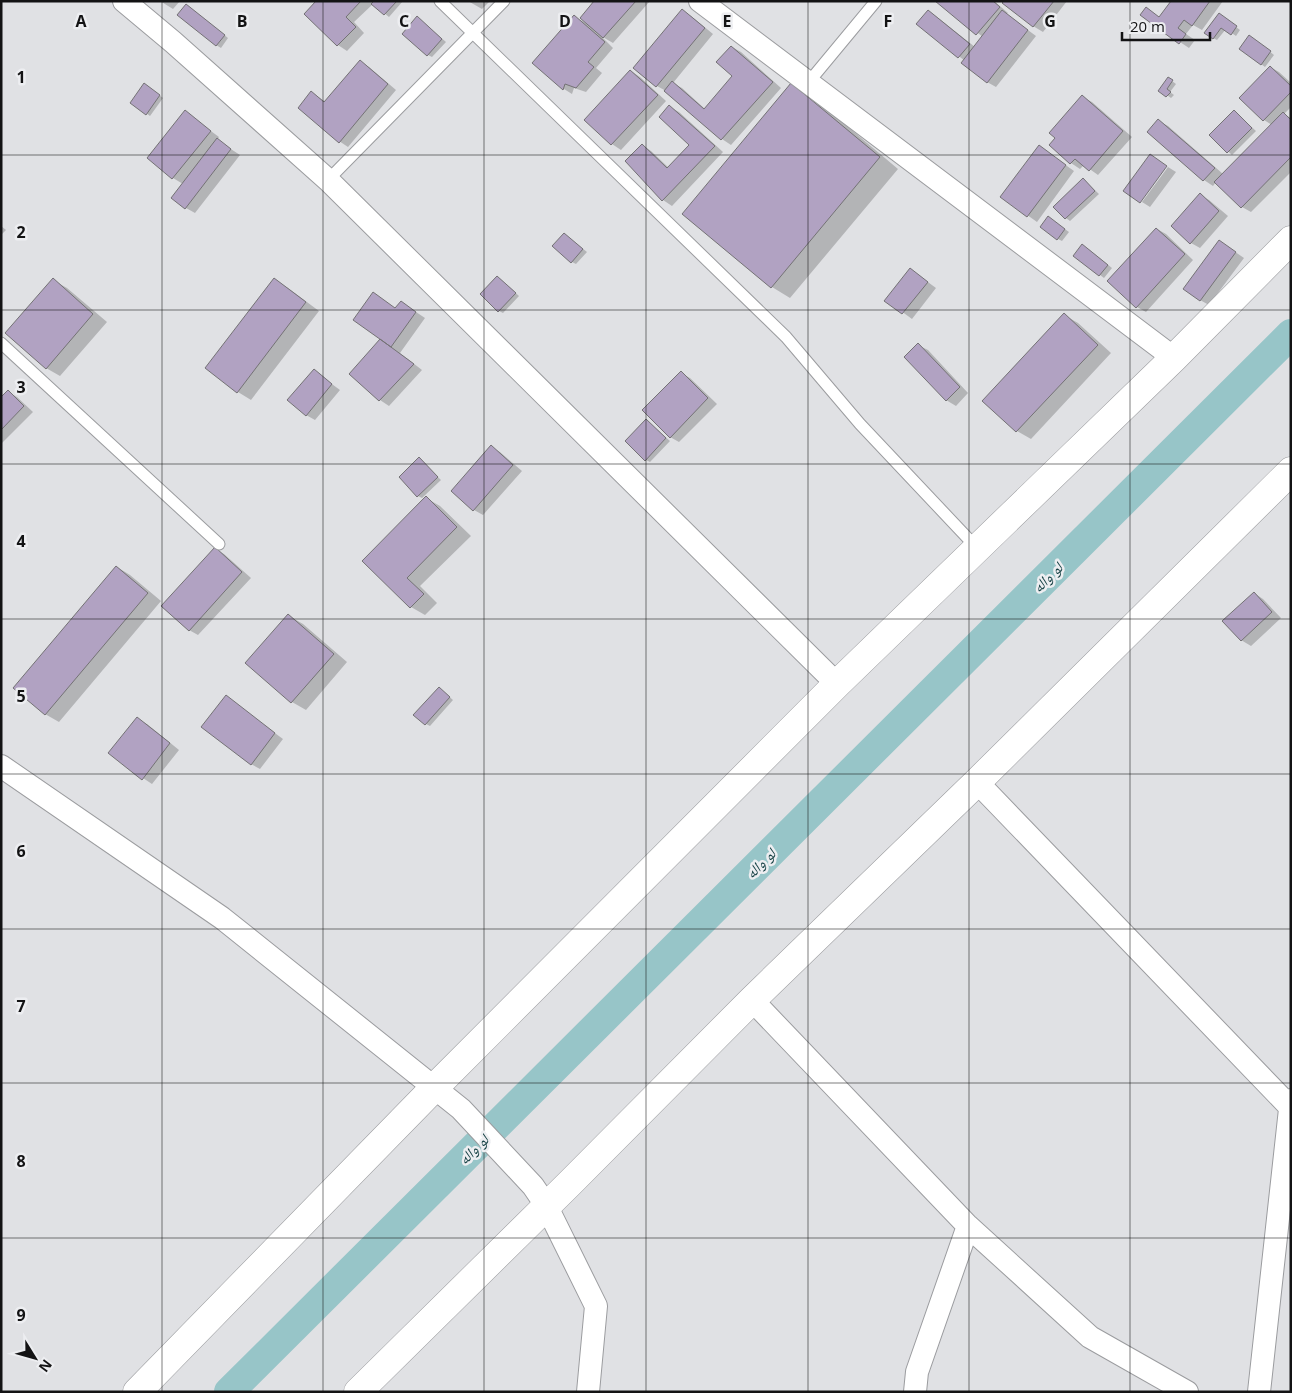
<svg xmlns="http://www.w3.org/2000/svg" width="1292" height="1393" font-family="'Open Sans','Noto Naskh Arabic',sans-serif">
<rect width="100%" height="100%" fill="#e0e1e4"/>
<path fill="#0003" d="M160 1H180L173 9Z
M318 1H403L389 17 373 4 354 22 364 33 347 51 338 45 306 14Z
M468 1H490L482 9Z
M596 1H650L613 43 601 36 613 48 596 68 602 73 586 92 574 88 572 94 564 89 534 62 575 17 586 23Z
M937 1H994L1008 13 1006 14 1036 36 996 87 987 82 965 61 918 24 928 11 937 17 975 47 983 37Z
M1005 1H1067L1043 32 1033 26 1004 3Z
M1172 1H1223L1202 30 1193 25 1186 34 1195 40 1189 48 1180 42 1146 9 1160 18Z
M187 5 228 38 221 48 216 45Z
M682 11 691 16 713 34 673 83 682 88 705 109 734 76 732 47 741 52 781 88 731 145 722 139 666 91 657 86 635 68Z
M1223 17 1240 30 1236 36 1226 29 1217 40 1213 38Z
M418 18 446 42 432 57 428 55Z
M1254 39 1274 55 1265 67 1261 64Z
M360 62 369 67 396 90 348 147 339 141 312 93 326 102Z
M1270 67 1279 72 1291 83V107L1284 114 1291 118V172L1251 212 1242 207 1216 182 1213 186 1204 180 1149 132 1159 121 1168 126 1223 174 1272 125 1264 120 1241 98Z
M631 71 640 77 666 101 621 150 612 144Z
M1172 81 1176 84 1170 92 1174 95 1171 98 1160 90Z
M792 85 810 95 898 169 790 298 772 287 684 214Z
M148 87 163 98 150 116 146 113Z
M1083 97 1092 102 1132 137 1098 175 1084 165 1080 169 1071 163 1051 145Z
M670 107 679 112 723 152 672 206 663 200 627 161 642 145 651 151 669 168 691 145Z
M1234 111 1256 131 1232 155 1211 135Z
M185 112 219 137 217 140 240 155 195 213 186 208 183 184 173 178 148 158Z
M1039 146 1074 171 1037 222 1002 197Z
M1168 167 1176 172 1150 207 1142 202Z
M1084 180 1099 194 1070 221 1066 218Z
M1200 195 1209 200 1228 216 1200 248 1191 243Z
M1052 220 1069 232 1062 241 1058 239Z
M1 226 6 230 1 235Z
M1157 229 1166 234 1193 260 1146 312 1137 307Z
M568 237 587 252 576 264 572 262Z
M1228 247 1244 258 1209 305 1200 300Z
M1087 248 1112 268 1104 278 1075 256Z
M910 269 936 288 912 319 886 300Z
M498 277 519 296 503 313 499 311Z
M53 280 67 288 107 322 60 376 46 368Z
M274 280 288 288 319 311 251 400 238 392Z
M401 302 425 318 400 353 422 370 389 406 380 400 351 374 382 339Z
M1064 315 1078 323 1111 353 1031 439 1017 431 984 401Z
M918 345 928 350 968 393 956 406 946 400Z
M314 371 340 390 315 420 306 415Z
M681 373 690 378 717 404 679 442 670 437Z
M8 392 17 397 33 412 1 444V398Z
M647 421 670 441 650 462 646 460Z
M491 447 500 452 522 471 483 515 474 510Z
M419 459 441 480 422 498 418 496Z
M426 498 440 506 471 536 420 586 437 603 425 615 411 607 364 561Z
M215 549 224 554 251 578 198 635 189 630Z
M117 567 130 575 161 601 59 722 45 714Z
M1254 593 1263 599 1281 618 1251 646 1241 640Z
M289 616 303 624 347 662 306 710 292 702Z
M439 688 453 700 430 726 426 724Z
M226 697 283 739 260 769 251 764Z
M138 719 147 724 179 750 152 784 143 778Z"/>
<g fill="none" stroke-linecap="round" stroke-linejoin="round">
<path stroke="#97c5c8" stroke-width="30" d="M229 1392 1291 334"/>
</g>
<path fill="#b1a2c2" stroke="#747275" d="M316 1H361L346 17 356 27 337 46 304 14Z
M374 1H397L384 15 371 4Z
M594 1H636L603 38 580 18Z
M935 1H993L1000 7 976 35Z
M1004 1H1054L1033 27 1002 3Z
M1171 1H1210L1192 26 1184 20 1178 28 1186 34 1179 44 1140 15 1146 7 1159 17Z
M186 4 225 35 216 46 177 15Z
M682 9 705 28 656 87 633 68Z
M928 10 970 44 958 58 916 24Z
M1002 10 1028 30 987 83 961 63Z
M1219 13 1237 26 1231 35 1221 28 1213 39 1204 33Z
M574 15 605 42 588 62 594 67 576 88 565 84 563 90 532 63Z
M417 16 442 39 427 56 402 34Z
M1249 35 1271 51 1261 65 1239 49Z
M731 46 773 82 721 140 664 91 672 81 704 109 732 76 716 62Z
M360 60 388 84 339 143 298 108 311 91 324 102Z
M1270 66 1291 86V92L1263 121 1239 98Z
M630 70 658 95 611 145 584 120Z
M1168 77 1173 80 1167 89 1171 92 1166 97 1158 91Z
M144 83 160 95 146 115 130 103Z
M791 83 880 157 771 288 682 214Z
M1082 95 1123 131 1089 171 1075 159 1070 164 1049 145 1055 138 1049 133Z
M669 105 715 146 662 201 625 161 642 144 667 168 689 145 659 117Z
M185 110 211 131 172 179 147 158Z
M1234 110 1252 128 1227 153 1209 135Z
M1283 112 1291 120V157L1241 208 1214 182Z
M1158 119 1215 168 1203 181 1147 132Z
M217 138 231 149 185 209 171 198Z
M1039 145 1066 165 1027 217 1000 197Z
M1150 154 1167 166 1140 203 1123 191Z
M1083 178 1095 191 1065 219 1053 207Z
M1200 193 1219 211 1190 244 1171 226Z
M1048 216 1065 229 1057 240 1040 227Z
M1156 228 1185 254 1136 308 1107 281Z
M564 233 583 249 571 263 552 246Z
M1219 240 1236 252 1200 301 1183 289Z
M1082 244 1108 265 1099 276 1073 256Z
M910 268 928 282 902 314 884 301Z
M497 276 516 293 498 312 480 294Z
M53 278 93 314 46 369 5 333Z
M274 278 306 302 237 393 205 368Z
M373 292 395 308 401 301 416 312 391 347 353 320Z
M1064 313 1098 345 1016 432 982 401Z
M380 339 414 364 379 401 349 374Z
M918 343 960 387 946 401 904 357Z
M314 369 332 384 306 416 287 400Z
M681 371 708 398 670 438 642 410Z
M8 390 24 406 1 430V397Z
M646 419 666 438 645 461 625 441Z
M491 445 513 465 473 511 451 491Z
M419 457 438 477 417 497 399 477Z
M426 496 457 527 407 578 424 594 410 608 362 561Z
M215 547 242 572 189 631 161 606Z
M116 566 148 593 45 715 13 688Z
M1254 592 1272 612 1241 641 1222 621Z
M288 614 334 654 291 703 245 663Z
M439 687 450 697 425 725 413 715Z
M226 695 275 733 251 765 201 727Z
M137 717 170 743 142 780 108 753Z"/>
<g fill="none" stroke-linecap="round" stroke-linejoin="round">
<g stroke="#9b9c9f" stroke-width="13">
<path id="lane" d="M440 1 786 337 860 424 977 548
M808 83 876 1
M328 180 504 1
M1 343 219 544"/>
</g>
<g stroke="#9b9c9f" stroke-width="24">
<path id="street" d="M124 1 173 42 328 180 837 684
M700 1 1174 358
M1 766 222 918 461 1109 533 1186 546 1205 596 1306 588 1392
M977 782 1290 1107
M752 1000 968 1226 1090 1337 1187 1392
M915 1392 917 1372 968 1226
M1259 1392 1291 1100"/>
</g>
<g stroke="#9b9c9f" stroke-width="29">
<path id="secondary" d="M137 1392 434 1088 837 684 1174 358 1291 240
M358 1392 570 1183 752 1000 977 782 1291 471"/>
</g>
<use href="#lane" stroke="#fff" stroke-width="11"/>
<use href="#street" stroke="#fff" stroke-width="22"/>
<use href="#secondary" stroke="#fff" stroke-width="28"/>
</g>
<path fill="none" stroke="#131314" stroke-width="1" stroke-opacity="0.55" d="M162 1V1392M323 1V1392M484 1V1392M646 1V1392M808 1V1392M969 1V1392M1130 1V1392M1 155H1291M1 310H1291M1 464H1291M1 619H1291M1 774H1291M1 929H1291M1 1083H1291M1 1238H1291"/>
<g text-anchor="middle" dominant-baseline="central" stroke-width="5" stroke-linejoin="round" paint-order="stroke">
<g font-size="15" font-style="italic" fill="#174245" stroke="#edeef1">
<text transform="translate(1047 577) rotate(-45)">لو واله</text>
<text transform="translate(760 863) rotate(-45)">لو واله</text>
<text transform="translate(473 1149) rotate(-45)">لو واله</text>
</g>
</g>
<g font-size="16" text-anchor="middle" font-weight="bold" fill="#131314" stroke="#edeef1" stroke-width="5" stroke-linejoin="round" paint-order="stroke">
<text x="81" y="27">A</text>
<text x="242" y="27">B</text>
<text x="404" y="27">C</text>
<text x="565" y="27">D</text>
<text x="727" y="27">E</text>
<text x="888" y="27">F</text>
<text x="1050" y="27">G</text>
<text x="21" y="83">1</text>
<text x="21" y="238">2</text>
<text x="21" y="393">3</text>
<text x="21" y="547">4</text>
<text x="21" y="702">5</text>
<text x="21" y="857">6</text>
<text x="21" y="1012">7</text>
<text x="21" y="1167">8</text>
<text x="21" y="1321">9</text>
</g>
<rect width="1292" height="1393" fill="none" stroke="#131314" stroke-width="5"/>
<g transform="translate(35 1358) rotate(127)" stroke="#edeef1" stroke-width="4" paint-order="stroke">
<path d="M0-4L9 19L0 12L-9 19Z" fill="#131314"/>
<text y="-8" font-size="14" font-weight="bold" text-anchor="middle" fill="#131314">N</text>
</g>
<path d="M1122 32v8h88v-8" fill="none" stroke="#131314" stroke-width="2.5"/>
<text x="1130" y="32" font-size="15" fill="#131314" stroke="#edeef1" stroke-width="4" paint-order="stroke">20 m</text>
</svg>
